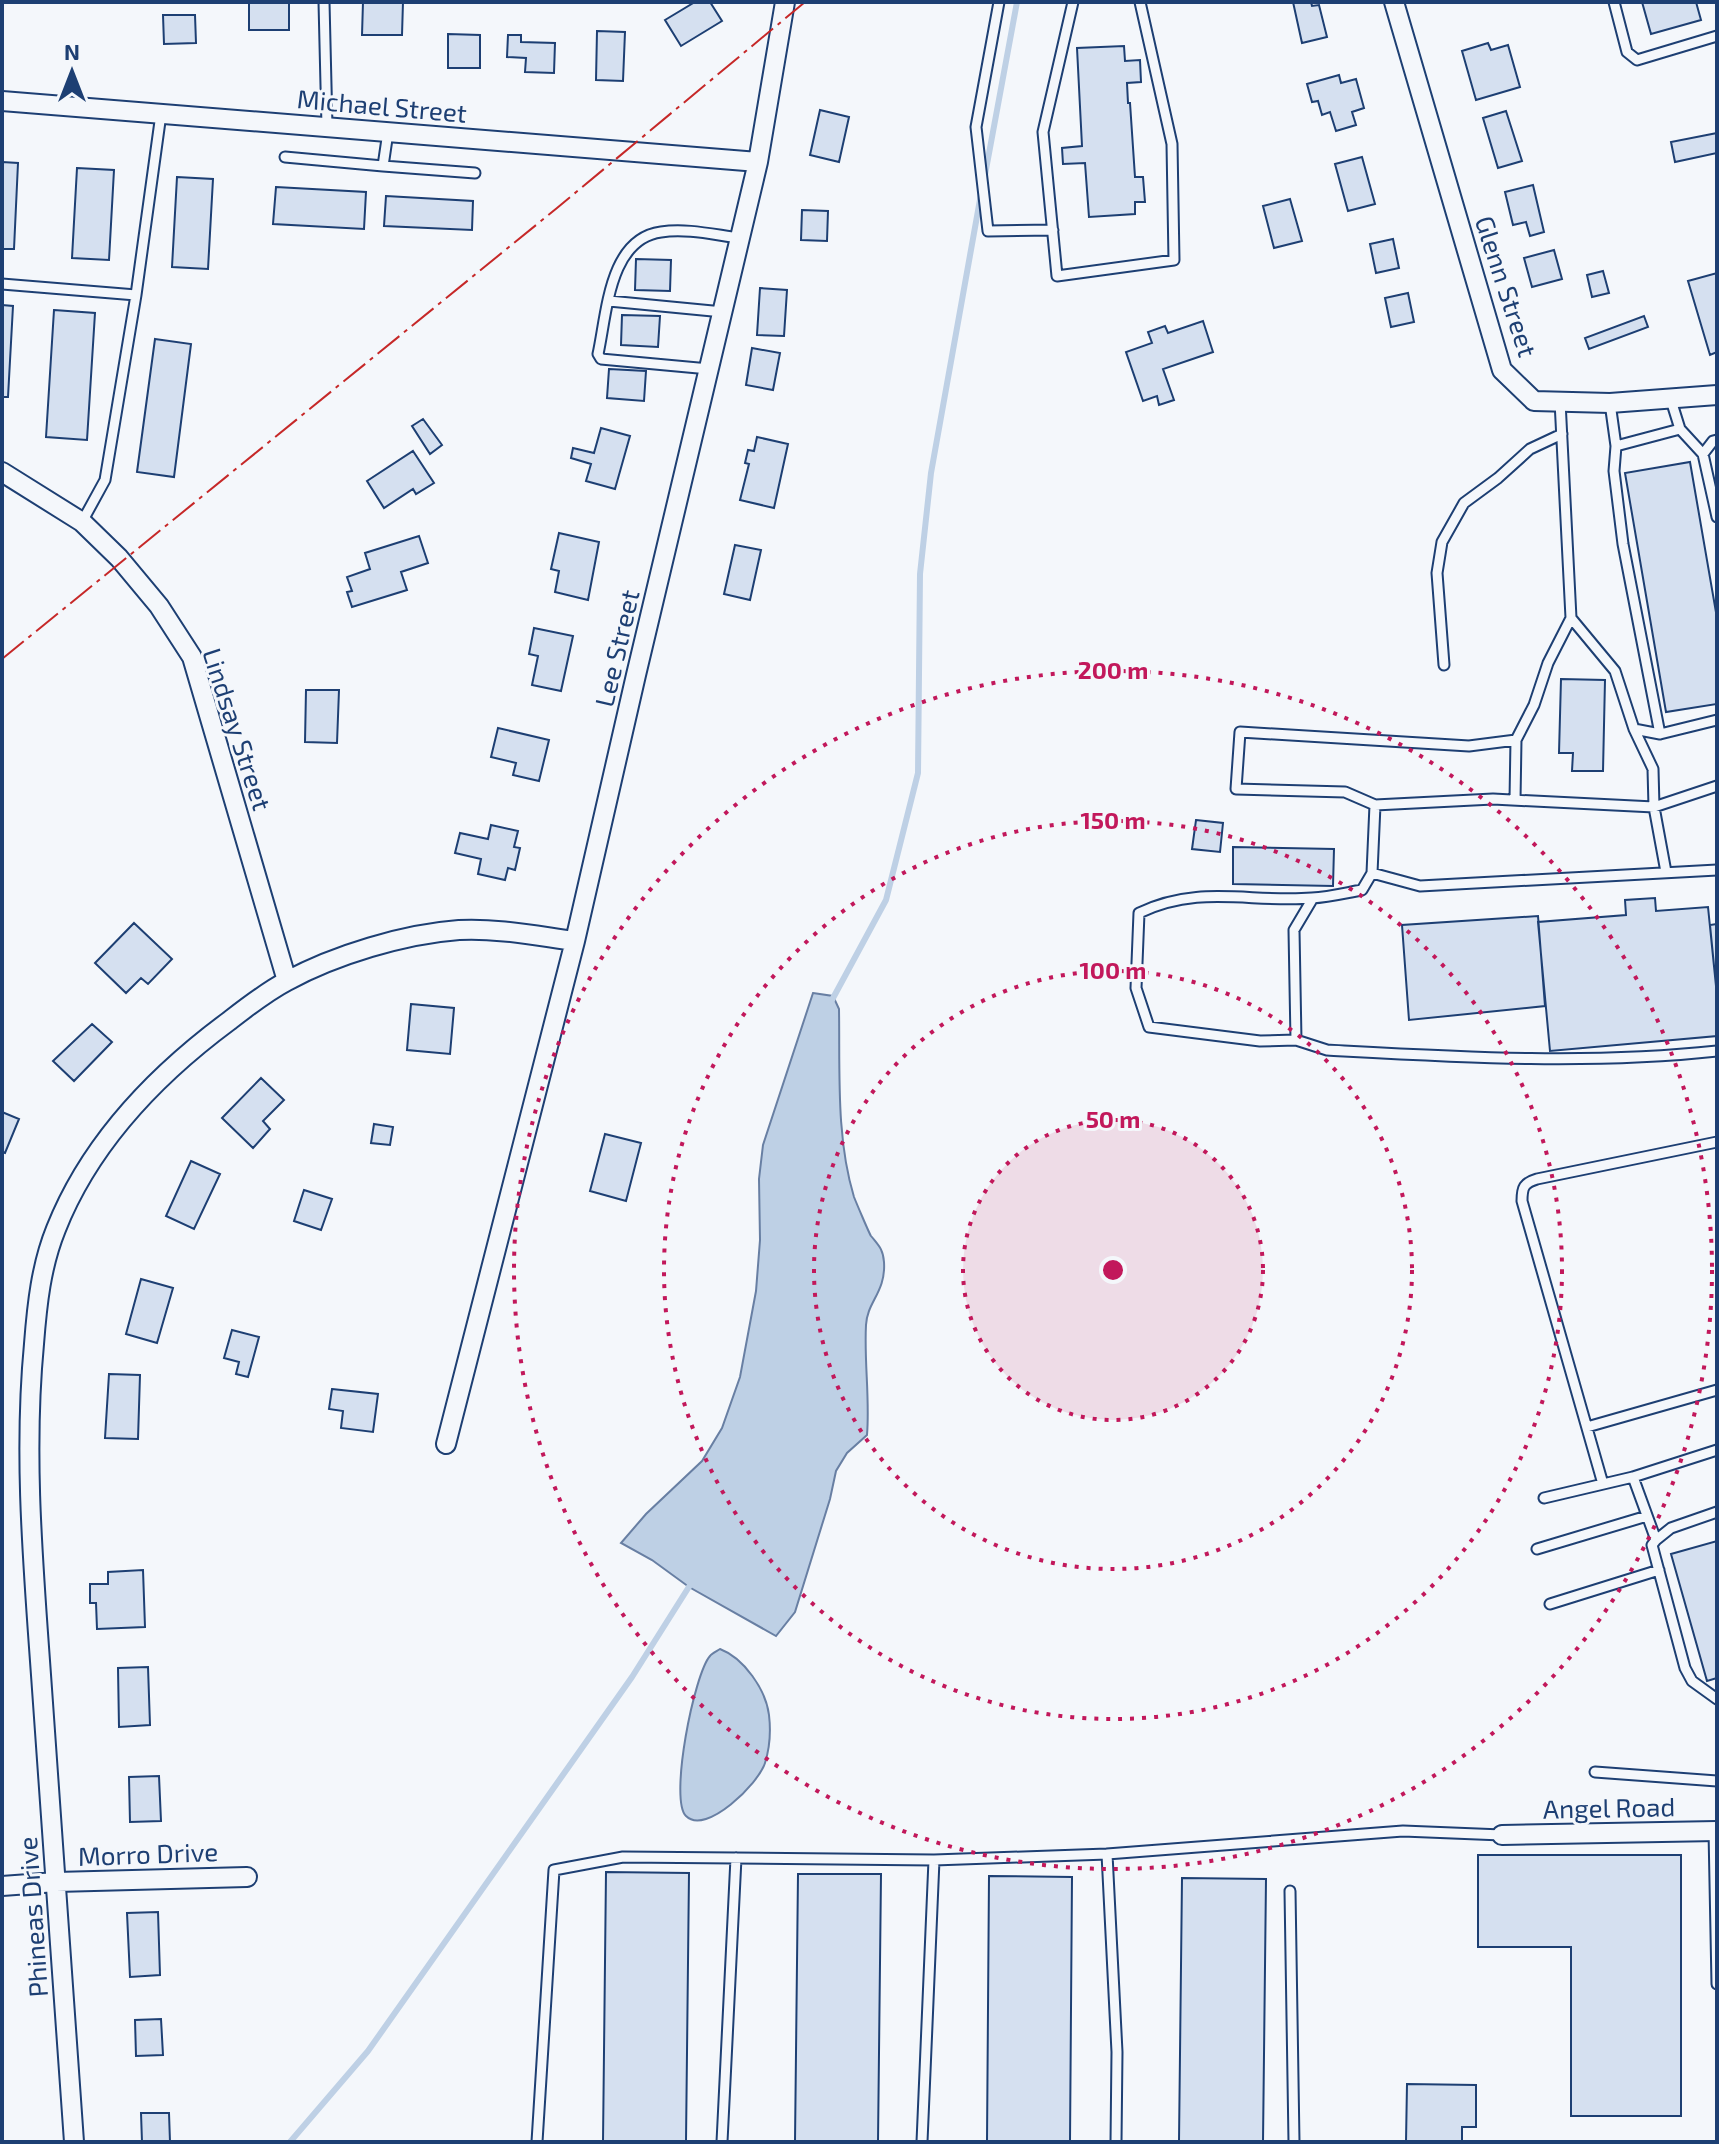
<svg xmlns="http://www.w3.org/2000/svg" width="1719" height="2144" font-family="'Exo 2',sans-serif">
<rect width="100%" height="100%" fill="#f4f7fb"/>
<path fill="#bed0e5" stroke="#687fa3" stroke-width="2" d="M813 993 833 996 839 1009C840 1071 836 1138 854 1197 856 1202 869 1233 871 1236 879 1246 883 1249 884 1262 886 1292 867 1302 866 1325 864 1362 870 1398 867 1435L847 1453 836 1471 830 1499 795 1612 776 1636 689 1587 652 1560 621 1543 646 1514 702 1461 722 1428 740 1377 756 1291 760 1240 759 1179 763 1145Z
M720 1649C744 1658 766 1690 769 1715 771 1732 770 1747 765 1763 759 1783 706 1836 686 1816 669 1800 694 1674 710 1656 712 1653 717 1651 720 1649Z"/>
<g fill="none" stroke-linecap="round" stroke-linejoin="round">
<path stroke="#bed0e5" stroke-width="6" d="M985 175 1017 2
M832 1000 886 900 918 773 920 574 931 473 981 194
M290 2142 368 2051 632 1677 692 1582"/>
</g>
<path fill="#d5e0f0" stroke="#1d3f73" stroke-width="2" d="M249 2H289V30H249Z
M363 2H403L402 35H362Z
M695 2H710L722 21 681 46 665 20Z
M1293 2H1311L1312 6 1319 5 1327 37 1302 43Z
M1642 2H1696L1701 20 1651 34Z
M163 15H195L196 43 164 44Z
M597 31 625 32 623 81 596 80Z
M448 34 480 35V68H448Z
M508 35H521V42L555 43 554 73 525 72 526 58 507 57Z
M1488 43 1491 50 1508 45 1520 87 1476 100 1462 51Z
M1124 46 1125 61 1140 60 1141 82 1127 83 1128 103H1130L1135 177H1143L1145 202H1135V214L1089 217 1085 163 1063 164 1062 148 1082 146 1077 48Z
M1339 75 1341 83 1356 79 1364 108 1352 112 1356 125 1336 131 1330 112 1322 115 1318 101 1312 102 1307 84Z
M820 110 849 117 839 162 810 155Z
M1506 111 1522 161 1498 168 1483 118Z
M1717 133V153L1675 162 1671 142Z
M1362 157 1375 204 1348 211 1335 164Z
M2 162 18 163 14 249H2Z
M77 168 114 170 109 260 72 258Z
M177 177 213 179 208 269 172 267Z
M1533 185 1544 232 1530 236 1526 222 1513 225 1505 192Z
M276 187 366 192 364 229 273 224Z
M386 196 473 201 472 230 384 226Z
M1290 199 1302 241 1274 248 1263 206Z
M802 210 828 211 827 241 801 240Z
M1393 239 1399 268 1376 273 1370 244Z
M1554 250 1562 279 1532 287 1524 258Z
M636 259 671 260 670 291 635 290Z
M1603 271 1609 293 1592 297 1587 275Z
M1717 273V352L1710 355 1688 281Z
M760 288 787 290 784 336 757 335Z
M1408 293 1414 322 1391 327 1385 298Z
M2 305 13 306 8 397H2Z
M54 310 95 313 87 440 46 437Z
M622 315 660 316 658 347 621 345Z
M1644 316 1648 327 1589 349 1585 338Z
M1203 321 1213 352 1163 369 1174 400 1159 405 1157 396 1143 401 1126 352 1152 343 1148 332 1165 326 1168 333Z
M155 339 191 344 174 477 137 472Z
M752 348 780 353 773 390 746 385Z
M609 369 646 371 644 401 607 398Z
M423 419 442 445 430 454 412 426Z
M601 428 630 436 615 489 586 481 591 464 571 458 573 448 594 453Z
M757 437 788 444 774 508 740 500 749 464 745 463 748 450 754 451Z
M413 451 434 483 416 494 413 489 384 508 367 481Z
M1690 462 1717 618V704L1666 712 1625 473Z
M559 533 599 542 588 600 555 592 559 571 551 569Z
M419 536 428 563 401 572 407 590 352 607 347 592 352 591 347 577 370 569 365 553Z
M735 545 761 550 750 600 724 594Z
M534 628 573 636 561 691 532 685 538 656 529 654Z
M1561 679 1605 680 1603 771H1572L1573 753H1559Z
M306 690H339L337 743 305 742Z
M498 728 549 740 539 781 513 775 516 763 491 757Z
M1196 820 1223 823 1220 852 1192 849Z
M491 825 518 831 514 847 520 848 515 870 508 868 505 880 478 874 481 859 455 853 460 833 488 839Z
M1233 847 1334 849 1333 886 1233 884Z
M1655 898 1656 911 1708 907 1717 996V1036L1550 1051 1538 922 1626 915 1625 900Z
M1538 916 1545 1006 1409 1020 1402 925Z
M134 923 172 959 148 984 141 978 126 993 95 963Z
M1717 924V996L1710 925Z
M411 1004 454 1008 450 1054 407 1050Z
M92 1024 112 1042 74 1081 53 1061Z
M261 1078 284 1100 263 1121 270 1129 253 1148 222 1118Z
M2 1112 19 1119 5 1153 2 1152Z
M374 1124 393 1127 390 1145 371 1143Z
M605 1134 641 1143 626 1201 590 1191Z
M191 1161 220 1174 194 1229 166 1216Z
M304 1190 332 1199 321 1230 294 1221Z
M141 1279 173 1288 157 1343 126 1334Z
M232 1330 259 1337 248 1377 236 1374 239 1362 224 1358Z
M109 1374 140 1375 138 1439 105 1438Z
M332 1389 378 1394 373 1432 341 1428 343 1411 329 1409Z
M1717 1541V1678L1707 1681 1671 1554Z
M143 1570 145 1627 97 1629 96 1603H90V1584H108V1572Z
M148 1667 150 1725 119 1727 118 1668Z
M159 1776 161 1821 130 1822 129 1777Z
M1478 1855H1681V2116H1571V1947H1478Z
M606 1872 689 1873 686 2142H603Z
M798 1874H881L878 2142H795Z
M989 1876 1072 1877 1070 2142H987Z
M1182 1878 1266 1879 1263 2142H1179Z
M158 1912 160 1975 130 1977 127 1913Z
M161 2019 163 2055 136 2056 135 2020Z
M1407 2084 1476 2085V2127H1462V2142H1406Z
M141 2113H169L170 2142H142Z"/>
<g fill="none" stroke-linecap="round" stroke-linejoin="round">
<g stroke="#1d3f73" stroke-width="13">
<path id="lane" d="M324 2 327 127
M999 2 976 127 988 231 1053 230
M1073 2 1043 132 1057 276 1174 260 1172 144 1140 2
M1614 2 1627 52 1637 60 1717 36
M388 132 383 166 475 173
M285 157 383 166
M2 284 136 295 161 114
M609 301 723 312
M709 369 601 359 598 354C607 313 609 239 661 232 687 228 715 235 740 238
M1670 397 1680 429
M1610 403 1616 446 1680 429 1703 454 1717 517
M1616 446 1614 471 1623 544 1660 734
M1703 454 1713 441 1717 440
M82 522 105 480 136 295
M1571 618 1615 671 1634 729 1653 769 1654 807 1666 872
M1444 665 1437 573 1442 542 1464 503 1498 478 1530 449 1562 434
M1634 729 1660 734 1717 720
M1515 800 1516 740 1534 705 1548 663 1571 618 1560 401
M1375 805 1493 799 1654 807 1717 786
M1372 873 1420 886 1717 870
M1313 898 1294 930 1296 1040 1260 1041 1149 1027 1136 988 1139 913C1199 884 1250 903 1312 898 1329 897 1345 893 1362 890L1372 873 1375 805 1345 792 1236 789 1240 732 1469 746 1516 740
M1296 1040 1327 1050C1457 1057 1587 1065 1717 1051
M1587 1427 1717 1390
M1633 1477 1717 1450
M1603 1484 1522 1201C1522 1187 1524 1183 1537 1179L1717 1142
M1544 1498 1633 1477 1656 1540 1652 1545 1685 1668 1692 1681 1717 1699
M1656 1540 1671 1528 1717 1512
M1537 1549 1647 1516
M1550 1604 1659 1570
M1595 1772 1717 1781
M1714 1831 1717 1984
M1107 1854 1403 1831 1502 1835
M1290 1891 1294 2142
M537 2142 554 1870 623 1857 934 1860 1107 1854 1117 2052 1116 2142
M722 2142 736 1858
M922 2142 934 1860"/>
</g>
<g stroke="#1d3f73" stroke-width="22">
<path id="street" d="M1394 2 1502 370 1534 401 1610 403 1717 395
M2 101 758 162
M2 472 82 522 119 558 159 606 192 657 287 981
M446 1444 575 941 636 675 758 162 785 2
M1502 1835 1717 1831
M2 1886 56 1882 247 1877
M74 2142C64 1991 53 1840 42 1689 34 1574 23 1459 34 1344 37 1305 41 1266 56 1229 90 1143 156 1075 229 1021 247 1007 266 992 287 981 335 955 404 934 459 930 498 928 537 936 575 941"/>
</g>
<use href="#lane" stroke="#f4f7fb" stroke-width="9"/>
<use href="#street" stroke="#f4f7fb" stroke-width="18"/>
<path stroke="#c62828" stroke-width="2" stroke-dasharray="28 6 4 6" stroke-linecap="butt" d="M2 659 557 208 805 2"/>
</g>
<circle cx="1113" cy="1270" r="150" fill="#c2185b" fill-opacity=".12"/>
<g fill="none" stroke="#c2185b" stroke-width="4" stroke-dasharray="4 8">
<circle cx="1113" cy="1270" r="150"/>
<circle cx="1113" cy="1270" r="299"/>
<circle cx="1113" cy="1270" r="449"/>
<circle cx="1113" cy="1270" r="599"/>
</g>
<g text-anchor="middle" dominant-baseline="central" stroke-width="6" stroke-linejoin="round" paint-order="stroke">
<g font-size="26" fill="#1d3f73" stroke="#f4f7fb">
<text transform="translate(382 105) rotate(5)">Michael Street</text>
<text transform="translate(1507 286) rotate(72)">Glenn Street</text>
<text transform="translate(616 648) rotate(-77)">Lee Street</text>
<text transform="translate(238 729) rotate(72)">Lindsay Street</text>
<text transform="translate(1609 1807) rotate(-1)">Angel Road</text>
<text transform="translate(148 1853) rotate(-2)">Morro Drive</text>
<text transform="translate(32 1917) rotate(-94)">Phineas Drive</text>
</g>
</g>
<circle cx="1113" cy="1270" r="12" fill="#c2185b" stroke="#f4f7fb" stroke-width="4"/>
<g font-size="24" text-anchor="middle" font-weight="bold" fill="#c2185b" stroke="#f4f7fb" stroke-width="6" stroke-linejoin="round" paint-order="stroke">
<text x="1113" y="679">200 m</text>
<text x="1113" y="829">150 m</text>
<text x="1113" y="979">100 m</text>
<text x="1113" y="1128">50 m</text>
</g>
<rect width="1719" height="2144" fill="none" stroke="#1d3f73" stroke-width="8"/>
<g transform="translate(72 72)" stroke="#f4f7fb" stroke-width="6" paint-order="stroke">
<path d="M0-6L14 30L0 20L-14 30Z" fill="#1d3f73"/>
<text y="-12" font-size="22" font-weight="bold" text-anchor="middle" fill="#1d3f73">N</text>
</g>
</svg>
